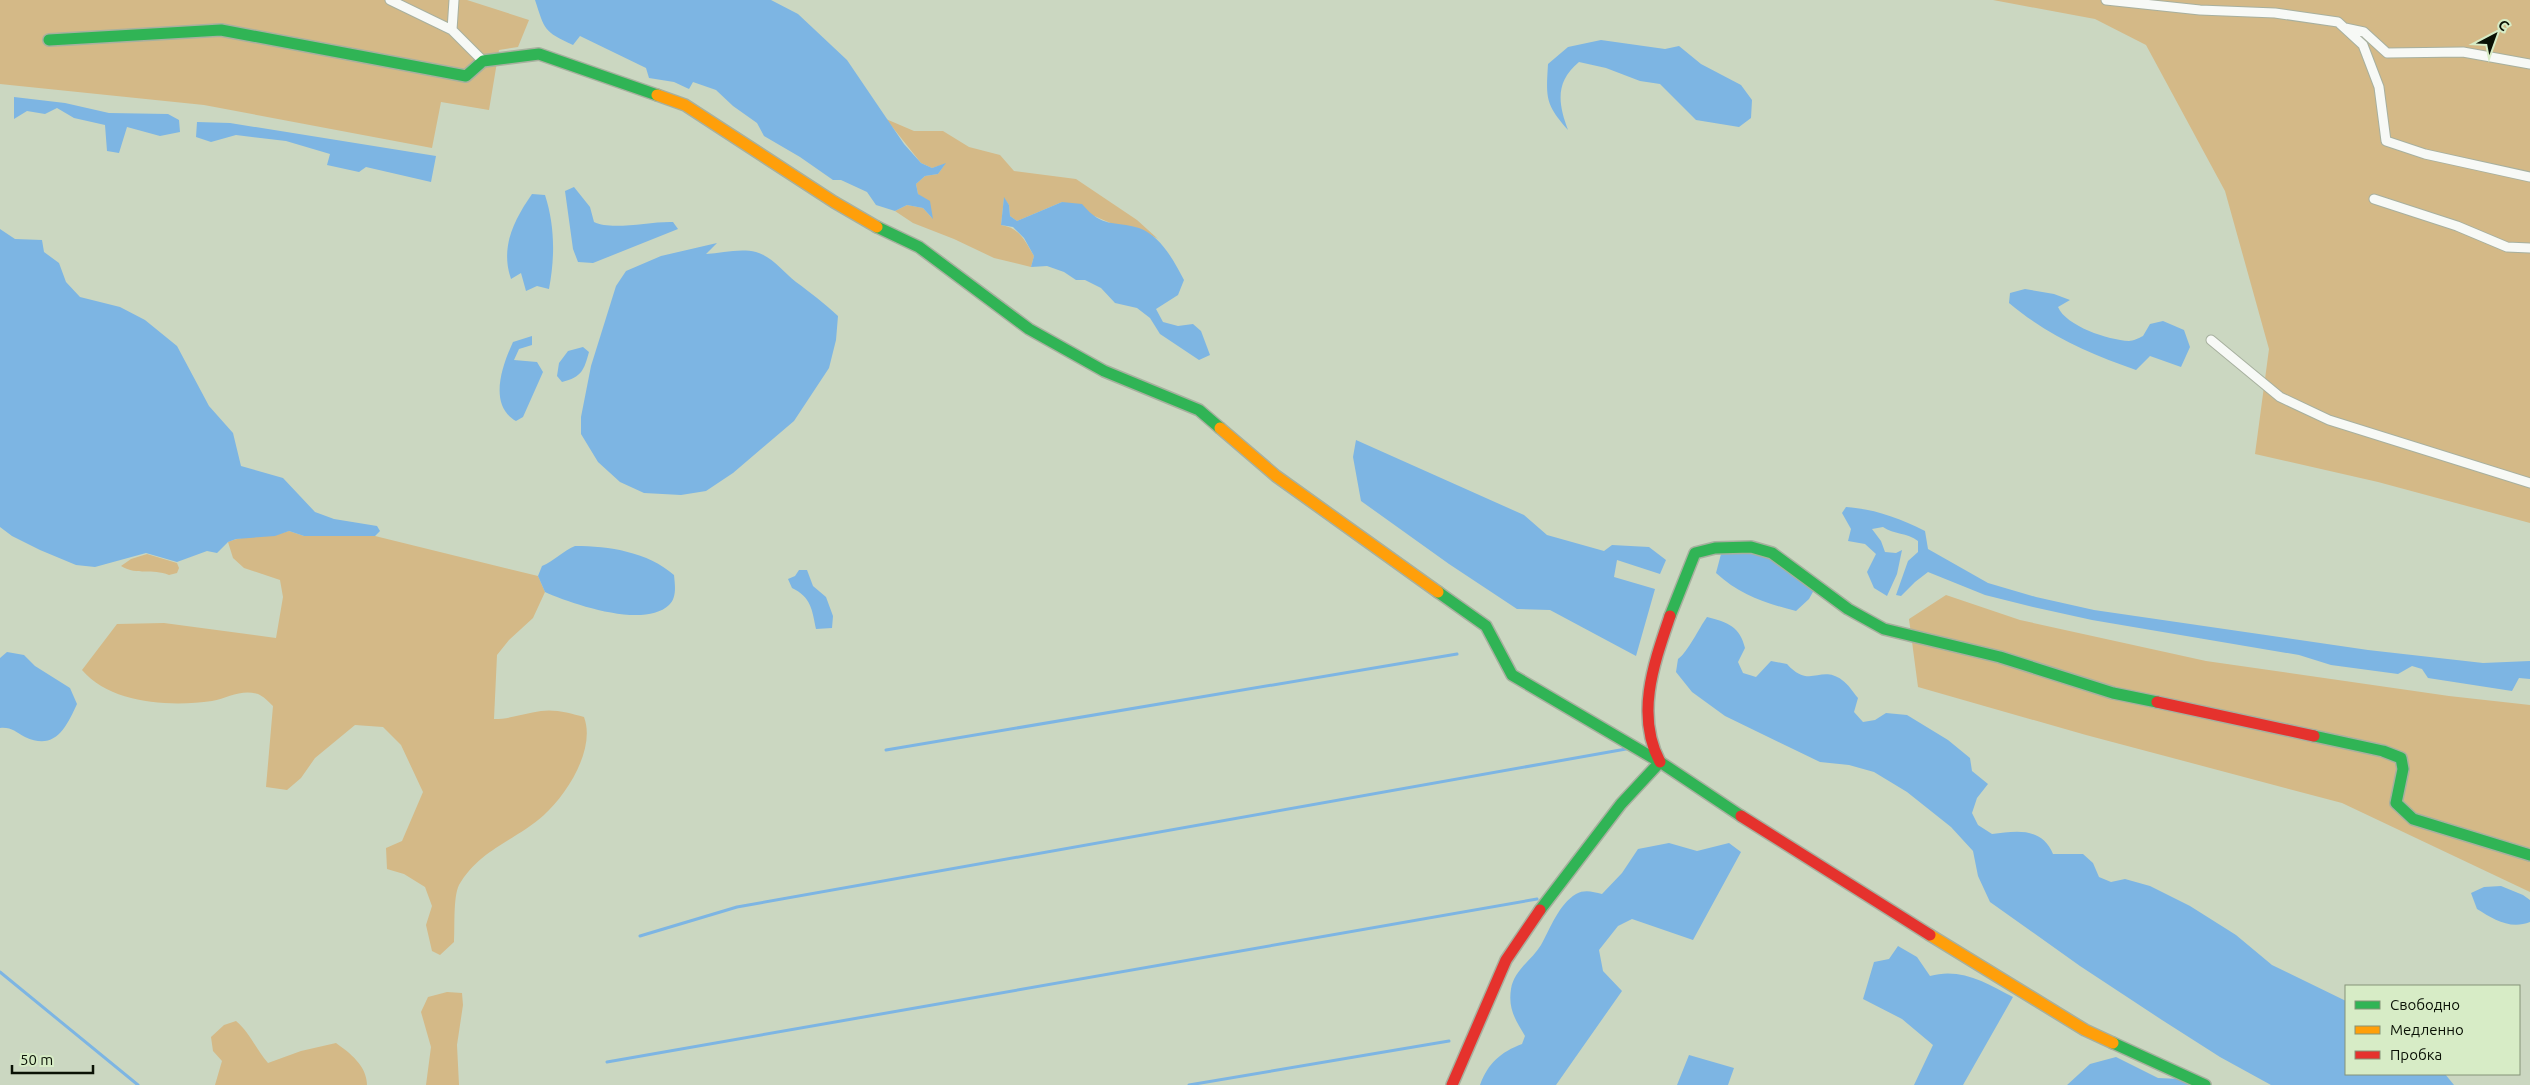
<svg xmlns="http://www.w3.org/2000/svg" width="2530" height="1085" font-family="Ubuntu,sans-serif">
<rect width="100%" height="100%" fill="#cbd7c1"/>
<path fill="#d4b987" d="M0 0H467L529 20 518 47 499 50 489 110 441 102 432 148 204 105 0 84Z
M1993 0H2530V523L2378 482 2255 454 2269 349 2225 191 2146 45 2095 19Z
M886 119 914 131H943L969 147 1000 155 1014 171 1076 179 1137 220 1158 239 1140 229 1115 225 1062 202 1017 221 1010 216 1009 205 1004 198 1001 225C1020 228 1025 241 1034 256L1031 267 994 258 954 239 913 223 895 211 907 205 923 208 932 218 918 194 916 184 925 176 938 174 945 164 932 168 921 163Z
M289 531 304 536H375L538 576 545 592 533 618 509 640 497 655 494 719C511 719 525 713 541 711 555 709 570 713 584 717 596 749 567 794 544 815 515 841 480 849 459 885 453 897 455 928 454 942L440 955 432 951 426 925 432 906 425 887 404 874 387 869 386 848 402 841 423 792 401 745 383 727 355 725 315 758 301 778 287 790 266 787 273 706C269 702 263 696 258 694 241 689 228 698 212 701 171 707 111 704 82 670L117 624 164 623 276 638 283 597 280 580 244 568 233 558 228 542C248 534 269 538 289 531Z
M147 554 177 563 179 568 177 573 169 575C152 568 138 576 121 566L131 559Z
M1946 595 2020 620 2206 661 2449 696 2530 705V892L2342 803 2086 735 1918 687 1909 619Z
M447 992 462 993 463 1005 457 1045 459 1085H426L431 1047 421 1012 428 997Z
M236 1021C250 1033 256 1049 268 1063L301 1051 336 1043C350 1053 367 1066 367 1085H215L222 1061 213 1051 211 1037 224 1025Z"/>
<path fill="#7db5e3" d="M535 0H771L798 14 847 60 904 144 921 163 932 168 946 163 938 174 925 176 916 184 918 194 930 201 933 219 923 208 907 205 895 211 876 205 867 192 841 180H833L800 157 764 136 757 123 733 106 716 90 693 82 689 89 674 82 649 78 646 68 580 36 573 45C543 31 545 30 535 0Z
M1601 40 1665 49 1679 46 1701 64 1741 85 1752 100 1751 118 1739 127 1696 120 1660 84 1640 81 1606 68 1579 62C1555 82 1558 103 1568 130 1545 104 1546 98 1548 64L1568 47Z
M14 97 65 103 109 113 168 114 179 120 180 132 160 136 127 127 119 153 107 151 105 125 74 118 57 108 45 114 27 111 14 119Z
M197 122 230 123 436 156 431 182 366 167 359 172 327 165 330 154 286 141 236 135 211 142 196 137Z
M574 187 590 207 594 222C612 231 651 221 673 222L678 229 593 263 578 262 573 249 565 191Z
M532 194 545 195C555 226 555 257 549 289L537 286 526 291 521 273 511 279C500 247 514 220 532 194Z
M1004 197 1009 205 1010 216 1017 221 1062 202 1082 204C1103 229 1113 220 1139 228 1161 236 1174 261 1184 280L1178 295 1156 309 1163 322 1178 326 1193 324 1201 331 1210 355 1199 360 1160 334 1150 318 1137 308 1115 303 1101 288 1085 280H1076L1064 272 1047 266 1031 267 1034 256 1024 238 1013 227 1001 225Z
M0 229 15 239 42 240 44 252 59 263 66 282 80 297 120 307 145 320 177 346 209 406 233 433 241 466 283 478 315 512 334 519 377 526 380 531 375 536H304L289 531 275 536 236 539 228 542 217 553 207 551 177 562 146 553 95 567 76 565 40 550 12 536 0 527Z
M717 243 706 254C722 253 740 248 756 252 773 257 783 272 796 282 811 293 824 303 838 316L836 340 829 368 794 421 733 473 706 491 681 495 644 493 620 482 598 462 581 434V417L591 366 616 286 626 271 661 256Z
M2025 289 2054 294 2070 300 2058 307C2066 326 2108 340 2129 341 2133 341 2139 338 2143 336L2150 324 2163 321 2184 330 2190 347 2181 367 2150 356 2136 370C2090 354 2047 335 2009 303L2010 293Z
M532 336V345L519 349 514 360 537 362 543 372 523 417 516 421C488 405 502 366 513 342Z
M583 347 589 352C584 370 582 377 562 382L557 376 559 363 568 351Z
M1356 440 1524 515 1547 535 1604 551 1612 545 1649 547 1666 560 1660 574 1617 560 1614 577 1655 589 1636 656 1550 610 1517 609 1449 564 1361 501 1353 457Z
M1846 507C1875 509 1899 518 1925 531L1928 549 1988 583 2036 597 2094 610 2368 650 2483 663 2530 661V679L2519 678 2512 691 2428 678 2422 669 2412 666 2398 674 2331 665 2299 655 2092 620 2033 607 1985 595 1928 572 1915 582 1901 596 1896 595 1908 561 1918 552V541C1907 532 1894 535 1883 527L1872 529 1881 541 1885 552 1896 553 1902 550 1897 574 1887 596 1874 588 1867 572 1876 554 1865 544 1848 541 1851 529 1842 513Z
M575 546C609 546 648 552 674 575 675 585 677 598 669 605 644 629 572 604 545 592L538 576 542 566C554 561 563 551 575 546Z
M1741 550 1767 554 1814 590 1809 599 1796 611C1765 603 1740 595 1716 573L1721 554Z
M799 570H807L813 586 826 597 833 616 832 628 816 629C812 609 811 597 792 588L788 579 795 576Z
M1707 617C1728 622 1740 627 1745 648L1738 662 1743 673 1756 677 1771 661 1787 664C1810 690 1820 664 1842 680 1848 684 1853 692 1858 698L1854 712 1863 722 1875 720 1886 713 1907 715 1948 740 1970 758 1972 771 1988 784 1977 798 1972 813 1978 825 1992 834C2017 831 2042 827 2053 854H2083L2093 863 2099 877 2111 882 2125 879 2150 886 2190 906 2236 935 2272 965 2346 1001V1074H2445L2454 1085H2271L2220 1057 2162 1020 2080 966 1990 902 1978 876 1973 851 1951 827 1907 792 1874 772 1849 765 1820 762 1725 716 1692 692 1676 672 1678 659C1688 652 1699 628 1707 617Z
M7 652 24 655 35 666 70 688 77 704C66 728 55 751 25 737 15 732 12 727 0 728V658Z
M1669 843 1697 851 1729 843 1741 852 1693 940 1632 919 1618 926 1599 950 1603 971 1622 991 1556 1085H1480C1488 1063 1501 1052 1522 1044L1525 1036C1515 1019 1508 1009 1511 989 1514 970 1532 960 1541 945 1550 929 1559 904 1576 894 1585 889 1593 892 1602 894L1622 873 1638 849Z
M2501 886 2523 895 2530 900V922C2510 930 2493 919 2477 909L2471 893 2484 887Z
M1898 946 1917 957 1930 976C1960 967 1987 983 2013 997L1963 1085H1914L1933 1045 1902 1019 1863 999 1874 962 1889 959Z
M1689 1055 1734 1068 1728 1085H1677Z
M2116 1057 2158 1078 2181 1079 2192 1085H2067L2090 1064Z"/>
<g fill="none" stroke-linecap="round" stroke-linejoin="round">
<path stroke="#7db5e3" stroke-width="3" d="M886 750 1457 654
M640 936 737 907 1626 749
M0 972 138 1085
M607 1062 1537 899
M1189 1085 1449 1041"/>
<g stroke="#a7b09f" stroke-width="11">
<path id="street" d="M390 0 452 30
M454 0 452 30 483 61
M2106 0 2200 10 2275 13 2338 22 2363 45 2379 87 2386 141 2425 154 2530 177
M2345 28 2364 32 2387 53 2463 52 2530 64
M2374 199 2457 226 2507 247 2530 248
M2211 340 2280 397 2329 420 2530 483"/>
</g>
<g stroke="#a7b09f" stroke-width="14">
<path id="fast" d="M49 40 221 30 466 76 483 61 539 54 657 95
M877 227 919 247 1029 329 1104 371 1199 410 1220 428
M1438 592 1486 626 1512 675 1660 762 1741 816
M1670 616 1695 553 1715 548 1751 547 1772 553 1848 609 1884 629 2000 657 2113 693 2157 702
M2314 736 2383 751 2401 758 2403 769 2396 803 2413 819 2530 855
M1540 910 1621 804 1660 762
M2113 1043 2205 1085"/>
</g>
<g stroke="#a7b09f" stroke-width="14">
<path id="slow" d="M657 95 685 105 834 202 877 227
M1220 428 1276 476 1438 592
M1930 935 2085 1030 2113 1043"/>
</g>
<g stroke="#a7b09f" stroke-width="14">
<path id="jam" d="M2157 702 2314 736
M1660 762C1635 715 1654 663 1670 616
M1741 816 1930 935
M1452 1085 1506 960 1540 910"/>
</g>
<use href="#street" stroke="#f7f9f6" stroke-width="9"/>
<use href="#fast" stroke="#30b455" stroke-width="11"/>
<use href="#slow" stroke="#ff9f0a" stroke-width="11"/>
<use href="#jam" stroke="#e5322d" stroke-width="11"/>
</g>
<rect x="2345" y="985" width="175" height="90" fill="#d7ecc6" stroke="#859479"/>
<rect x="2355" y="1001" width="25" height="8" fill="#30b455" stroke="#859479"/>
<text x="2390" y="1010" font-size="15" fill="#0a1105">Свободно</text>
<rect x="2355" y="1026" width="25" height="8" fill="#ff9f0a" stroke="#859479"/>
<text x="2390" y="1035" font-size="15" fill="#0a1105">Медленно</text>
<rect x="2355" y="1051" width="25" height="8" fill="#e5322d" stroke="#859479"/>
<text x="2390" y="1060" font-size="15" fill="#0a1105">Пробка</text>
<g transform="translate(2495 35) rotate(41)" stroke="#d7ecc6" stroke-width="4" paint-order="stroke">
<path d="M0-4L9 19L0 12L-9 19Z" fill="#0a1105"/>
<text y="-8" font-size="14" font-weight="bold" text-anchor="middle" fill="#0a1105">С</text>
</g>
<path d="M12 1065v8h81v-8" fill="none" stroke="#0a1105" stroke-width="2.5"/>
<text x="20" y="1065" font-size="15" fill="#0a1105" stroke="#d7ecc6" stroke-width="4" paint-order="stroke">50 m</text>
</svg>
